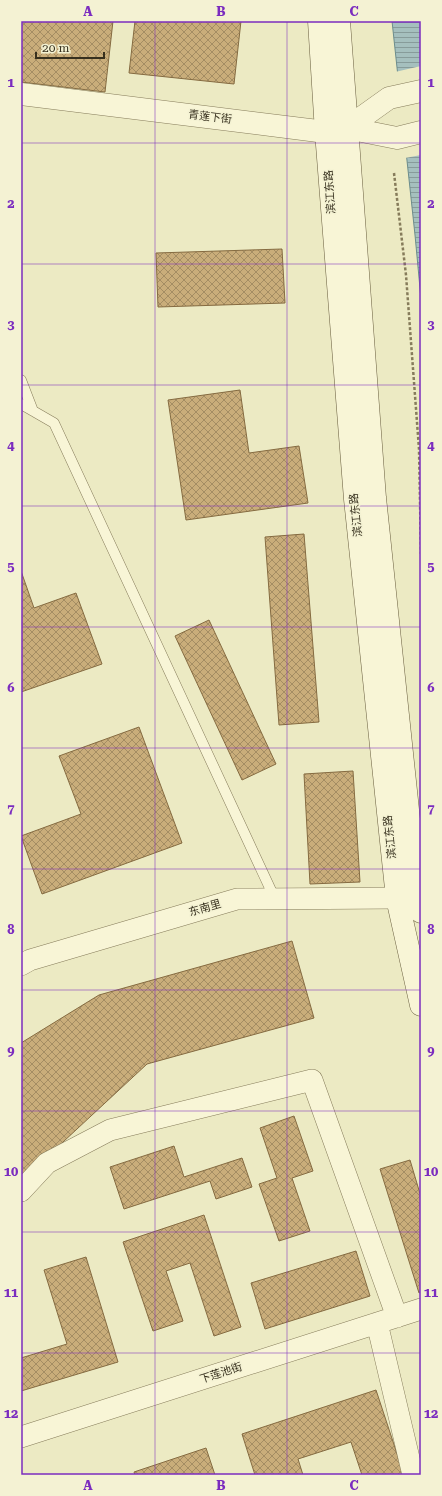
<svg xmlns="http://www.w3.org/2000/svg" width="442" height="1496" font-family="'Roboto Serif','Noto Sans SC',serif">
<defs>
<pattern id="water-rules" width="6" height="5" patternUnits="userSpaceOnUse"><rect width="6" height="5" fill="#a5c0be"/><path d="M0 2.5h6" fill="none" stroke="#879c9a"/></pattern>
<pattern id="building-cross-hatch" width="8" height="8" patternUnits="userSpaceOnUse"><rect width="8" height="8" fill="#c9ad7a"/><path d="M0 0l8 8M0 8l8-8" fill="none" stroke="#a48d63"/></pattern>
</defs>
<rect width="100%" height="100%" fill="#eceac3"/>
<path fill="url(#water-rules)" stroke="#6c8d8d" d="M392 21H421V299L415 235Z"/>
<path fill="#eceac3" d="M421 66V155L405 158 395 72Z"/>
<path fill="url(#building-cross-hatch)" stroke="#856b41" d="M21 21H113L105 92 21 82Z
M135 21H241L234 84 129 73Z
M282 249 285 303 158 307 156 253Z
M240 390 249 453 299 446 308 503 186 520 168 400Z
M304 534 319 722 279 725 265 537Z
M21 571 34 608 76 593 102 664 21 692Z
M209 620 276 764 242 780 175 636Z
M139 727 182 843 42 894 21 836 81 814 59 756Z
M353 771 360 882 310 884 304 774Z
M292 941 314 1018 147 1064 21 1181V1043L99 995Z
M294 1116 313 1171 292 1178 310 1231 279 1241 259 1184 277 1178 260 1128Z
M174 1146 184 1177 242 1158 252 1187 216 1199 210 1181 124 1209 110 1167Z
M410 1160 421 1197V1292L419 1293 380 1169Z
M204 1215 241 1327 214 1336 190 1263 166 1271 183 1321 153 1331 123 1242Z
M356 1251 370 1296 265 1329 251 1283Z
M86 1257 118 1362 21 1391V1358L67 1344 44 1270Z
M376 1390 404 1475H362L351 1442 298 1459 303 1475H255L242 1434Z
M206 1448 215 1475H135L134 1472Z"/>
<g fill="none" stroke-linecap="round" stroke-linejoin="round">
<g stroke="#867c5b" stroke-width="11">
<path id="service" d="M21 380 33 411
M21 404 54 423 275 899"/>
</g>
<g stroke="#867c5b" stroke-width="22">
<path id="minor" d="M21 965 30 960 237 899 397 898
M21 1191 47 1163 110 1130 312 1080 397 1317
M377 1323 413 1475
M21 1437 421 1309"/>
</g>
<g stroke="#867c5b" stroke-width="23">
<path id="tertiary" d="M21 94 326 132 347 128 389 98 421 91
M347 128 397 138 421 132"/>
</g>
<g stroke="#685d3e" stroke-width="23">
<path id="secondary" d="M319 21 326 132 355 499 397 898 421 1005
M339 21 375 498 417 895 421 912"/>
</g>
<path stroke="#867c5b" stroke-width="2.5" stroke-dasharray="3 2" stroke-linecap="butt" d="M394 173 406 275 419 449 421 554"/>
<use href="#service" stroke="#f8f5d6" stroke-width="10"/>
<use href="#minor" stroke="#f8f5d6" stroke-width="21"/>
<use href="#tertiary" stroke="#f8f5d6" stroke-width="22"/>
<use href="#secondary" stroke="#f8f5d6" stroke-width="22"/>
</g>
<path fill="none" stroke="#7b2cbf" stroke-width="1" stroke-opacity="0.55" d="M155 21V1475M287 21V1475M21 143H421M21 264H421M21 385H421M21 506H421M21 627H421M21 748H421M21 869H421M21 990H421M21 1111H421M21 1232H421M21 1353H421"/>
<g text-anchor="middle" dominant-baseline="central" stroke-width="3" stroke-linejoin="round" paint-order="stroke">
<g font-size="11" fill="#37301e" stroke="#f4f2d3">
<text transform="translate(210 117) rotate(7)">青莲下街</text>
<text transform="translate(330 192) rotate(-94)">滨江东路</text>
<text transform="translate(356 515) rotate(-96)">滨江东路</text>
<text transform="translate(390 837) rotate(-96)">滨江东路</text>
<text transform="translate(205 908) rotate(-16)">东南里</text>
<text transform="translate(221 1373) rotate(-18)">下莲池街</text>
</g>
</g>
<rect width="442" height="1496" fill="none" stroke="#f4f2d3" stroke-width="44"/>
<path d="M36 52v6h68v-6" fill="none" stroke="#37301e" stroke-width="2"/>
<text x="42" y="52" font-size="12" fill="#37301e" stroke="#f4f2d3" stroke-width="3" paint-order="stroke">20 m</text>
<rect x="22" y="22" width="398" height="1452" fill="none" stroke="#7b2cbf" stroke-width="1.5"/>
<g font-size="13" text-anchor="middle" font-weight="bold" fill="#7b2cbf">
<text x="88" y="16">A</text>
<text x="221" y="16">B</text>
<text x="354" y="16">C</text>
<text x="11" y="87">1</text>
<text x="431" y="87">1</text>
<text x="11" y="208">2</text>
<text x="431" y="208">2</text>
<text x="11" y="329">3</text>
<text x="431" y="329">3</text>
<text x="11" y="450">4</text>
<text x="431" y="450">4</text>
<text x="11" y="571">5</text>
<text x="431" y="571">5</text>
<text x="11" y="692">6</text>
<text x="431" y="692">6</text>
<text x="11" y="813">7</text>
<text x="431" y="813">7</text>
<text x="11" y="934">8</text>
<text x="431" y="934">8</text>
<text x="11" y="1055">9</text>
<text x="431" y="1055">9</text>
<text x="11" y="1176">10</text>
<text x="431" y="1176">10</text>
<text x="11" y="1297">11</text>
<text x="431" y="1297">11</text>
<text x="11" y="1418">12</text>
<text x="431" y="1418">12</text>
<text x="88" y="1490">A</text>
<text x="221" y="1490">B</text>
<text x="354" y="1490">C</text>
</g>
</svg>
